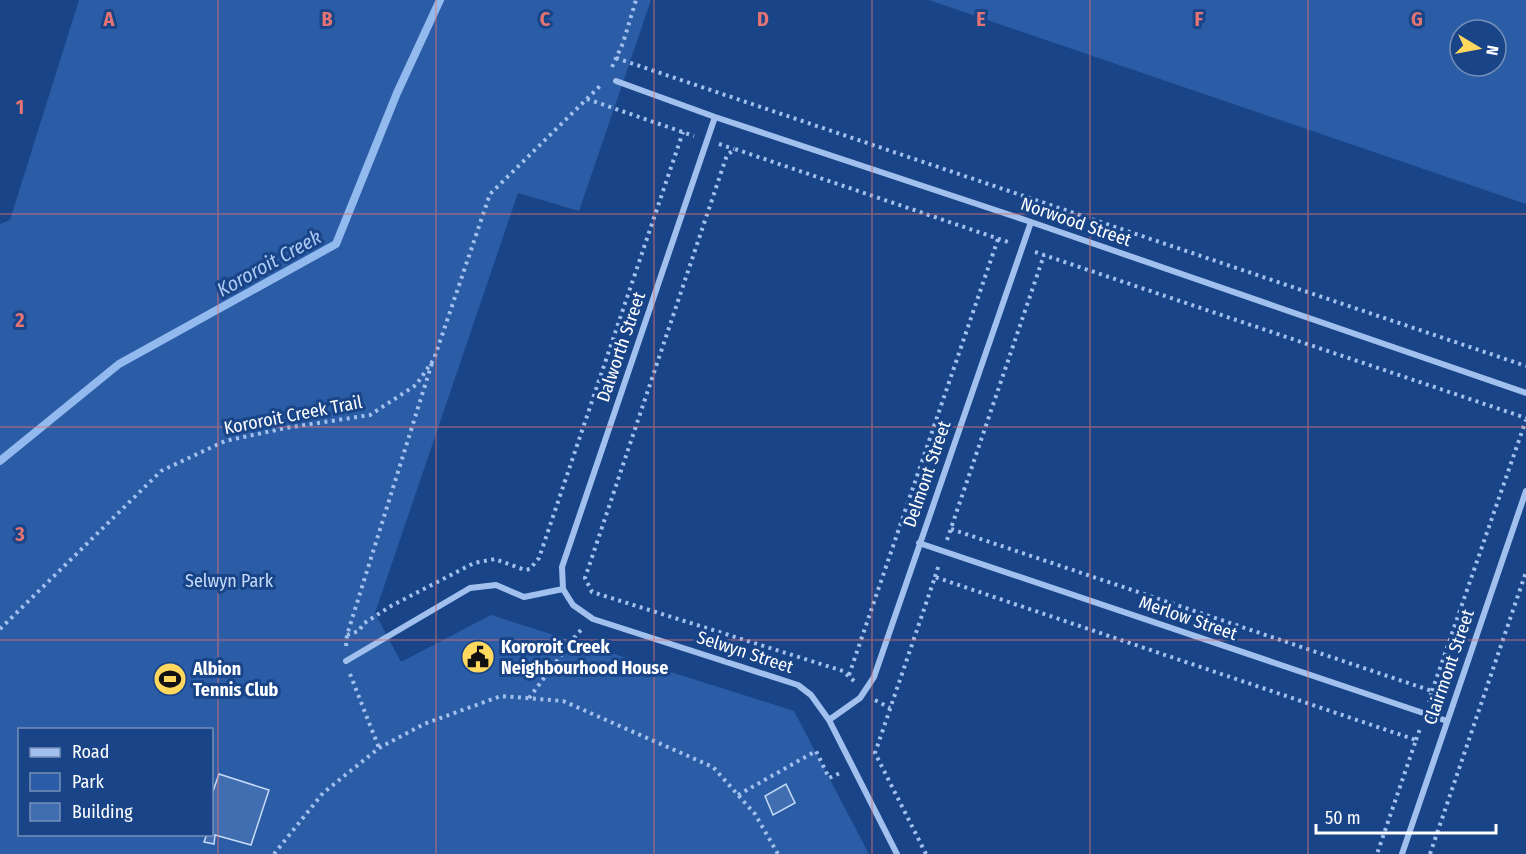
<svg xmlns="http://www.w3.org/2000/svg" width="1526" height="854" font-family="'Fira Sans Condensed',sans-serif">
<rect width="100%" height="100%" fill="#194488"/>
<path fill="#2b5da6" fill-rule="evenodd" d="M79 0H651L579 211 518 193 375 613 401 662 491 615 794 711 869 854H0V224L10 220ZM20 730H212V834H20Z
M929 0H1526V204ZM1460 30H1496V66H1460Z"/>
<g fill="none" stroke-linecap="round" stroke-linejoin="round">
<path stroke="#93baef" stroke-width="8" d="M0 461 119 364 336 244 397 93 440 0"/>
</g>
<path fill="#416eb1" stroke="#c6dbfa" stroke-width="1.5" d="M219 774 269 790 251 845 215 835 214 844 204 842 207 834H212V794Z
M786 784 795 803 773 815 765 796Z"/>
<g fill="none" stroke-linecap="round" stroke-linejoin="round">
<path stroke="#a1c0ed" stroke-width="4" stroke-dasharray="3 4.5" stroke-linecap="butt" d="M616 58 1526 366
M612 67 623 43 636 0
M587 99 694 136
M719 144 734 149
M1035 252 1526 418
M951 529 1432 691 1429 702
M947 540 1044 255
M935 577 939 564
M0 629 161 471 225 441 286 428 370 415 416 385 434 359 490 194 602 84
M347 635 359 631 363 624 391 606 474 563 495 559 525 570 530 569 539 558 683 132
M346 646 347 635 432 363
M350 674 379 748
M849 675 998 239
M854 681 843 671 592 592 585 578 727 155 735 149 1008 242
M1432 691 1526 420
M529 698 577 634 583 628
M875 700 890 708
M1416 740 1421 726
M738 795 816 751 829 778 840 773
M274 854 323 793 379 748 424 724 501 696 563 701 713 767 755 814 778 854
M926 854 875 753 935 577 1416 740 1377 854
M1430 854 1526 572"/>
<path stroke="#a1c0ed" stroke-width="6" d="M616 81 715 117 1031 222 1526 393
M919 543 1447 721
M563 589 562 567 715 117
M346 661 470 588 496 585 524 597 563 589 573 605 593 619 798 685 811 695 829 720 897 854
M829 720 860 698 874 677 1031 222
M1402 854 1526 491"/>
</g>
<path fill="none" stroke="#e47373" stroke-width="1.5" stroke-opacity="0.55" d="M218 0V854M436 0V854M654 0V854M872 0V854M1090 0V854M1308 0V854M0 214H1526M0 427H1526M0 640H1526"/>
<defs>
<g id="civic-disc" transform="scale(1.725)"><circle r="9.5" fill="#ffd85d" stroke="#194488"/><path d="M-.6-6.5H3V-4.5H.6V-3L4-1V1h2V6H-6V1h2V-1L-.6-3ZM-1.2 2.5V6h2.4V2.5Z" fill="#111"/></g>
<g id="stadium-disc" transform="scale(1.725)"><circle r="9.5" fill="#ffd85d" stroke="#194488"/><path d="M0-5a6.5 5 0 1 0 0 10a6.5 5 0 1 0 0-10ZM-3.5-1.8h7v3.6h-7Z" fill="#111"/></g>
</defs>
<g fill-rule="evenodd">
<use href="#civic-disc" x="478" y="657"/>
<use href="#stadium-disc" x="170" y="679"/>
</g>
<g text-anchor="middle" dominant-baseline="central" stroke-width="6" stroke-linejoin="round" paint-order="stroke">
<g font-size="18" fill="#fff" stroke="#194488">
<text transform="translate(1076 222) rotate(19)">Norwood Street</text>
<text transform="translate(621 347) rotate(-71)">Dalworth Street</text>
<text transform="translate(293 415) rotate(-11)">Kororoit Creek Trail</text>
<text transform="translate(927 474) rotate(-71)">Delmont Street</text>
<text transform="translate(1188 618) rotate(19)">Merlow Street</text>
<text transform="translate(745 652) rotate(18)">Selwyn Street</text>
<text transform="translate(1449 667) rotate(-71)">Clairmont Street</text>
</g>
<g font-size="18" fill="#c6dbfa" stroke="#194488">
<text x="229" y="581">Selwyn Park</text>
</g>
<g font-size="18" font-weight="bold" fill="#fff" stroke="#194488" text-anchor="start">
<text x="501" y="647">Kororoit Creek<tspan x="501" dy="21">Neighbourhood House</tspan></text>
<text x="193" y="669">Albion<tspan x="193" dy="21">Tennis Club</tspan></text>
</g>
<g font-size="20" font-style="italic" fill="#accaf4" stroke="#194488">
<text transform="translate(269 263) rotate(-29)">Kororoit Creek</text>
</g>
</g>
<g font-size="20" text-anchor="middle" font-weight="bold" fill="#e47373" stroke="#194488" stroke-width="6" stroke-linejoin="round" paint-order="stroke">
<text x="109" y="26">A</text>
<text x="327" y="26">B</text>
<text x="545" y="26">C</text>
<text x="763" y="26">D</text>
<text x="981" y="26">E</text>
<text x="1199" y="26">F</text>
<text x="1417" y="26">G</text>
<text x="20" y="114">1</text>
<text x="20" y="327">2</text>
<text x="20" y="541">3</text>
</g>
<rect x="18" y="728" width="195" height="108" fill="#194488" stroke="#758fb8" stroke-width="1.5"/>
<rect x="30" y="748" width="30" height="9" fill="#a1c0ed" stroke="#758fb8" stroke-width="1.5"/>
<text x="72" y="758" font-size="18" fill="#ffffff">Road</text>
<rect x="30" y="773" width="30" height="18" fill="#2b5da6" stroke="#758fb8" stroke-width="1.5"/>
<text x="72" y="788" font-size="18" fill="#ffffff">Park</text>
<rect x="30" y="803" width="30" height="18" fill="#416eb1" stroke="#758fb8" stroke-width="1.5"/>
<text x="72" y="818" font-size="18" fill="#ffffff">Building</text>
<g transform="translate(1478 48) rotate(100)"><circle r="28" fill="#194488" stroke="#758fb8" stroke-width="1.5"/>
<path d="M0-4.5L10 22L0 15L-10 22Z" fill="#ffd85d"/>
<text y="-9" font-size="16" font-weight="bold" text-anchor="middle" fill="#ffffff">N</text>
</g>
<path d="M1316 824v9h180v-9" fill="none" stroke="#ffffff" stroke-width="3"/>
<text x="1325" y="824" font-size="18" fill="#ffffff" stroke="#194488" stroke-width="4.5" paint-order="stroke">50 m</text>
</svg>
